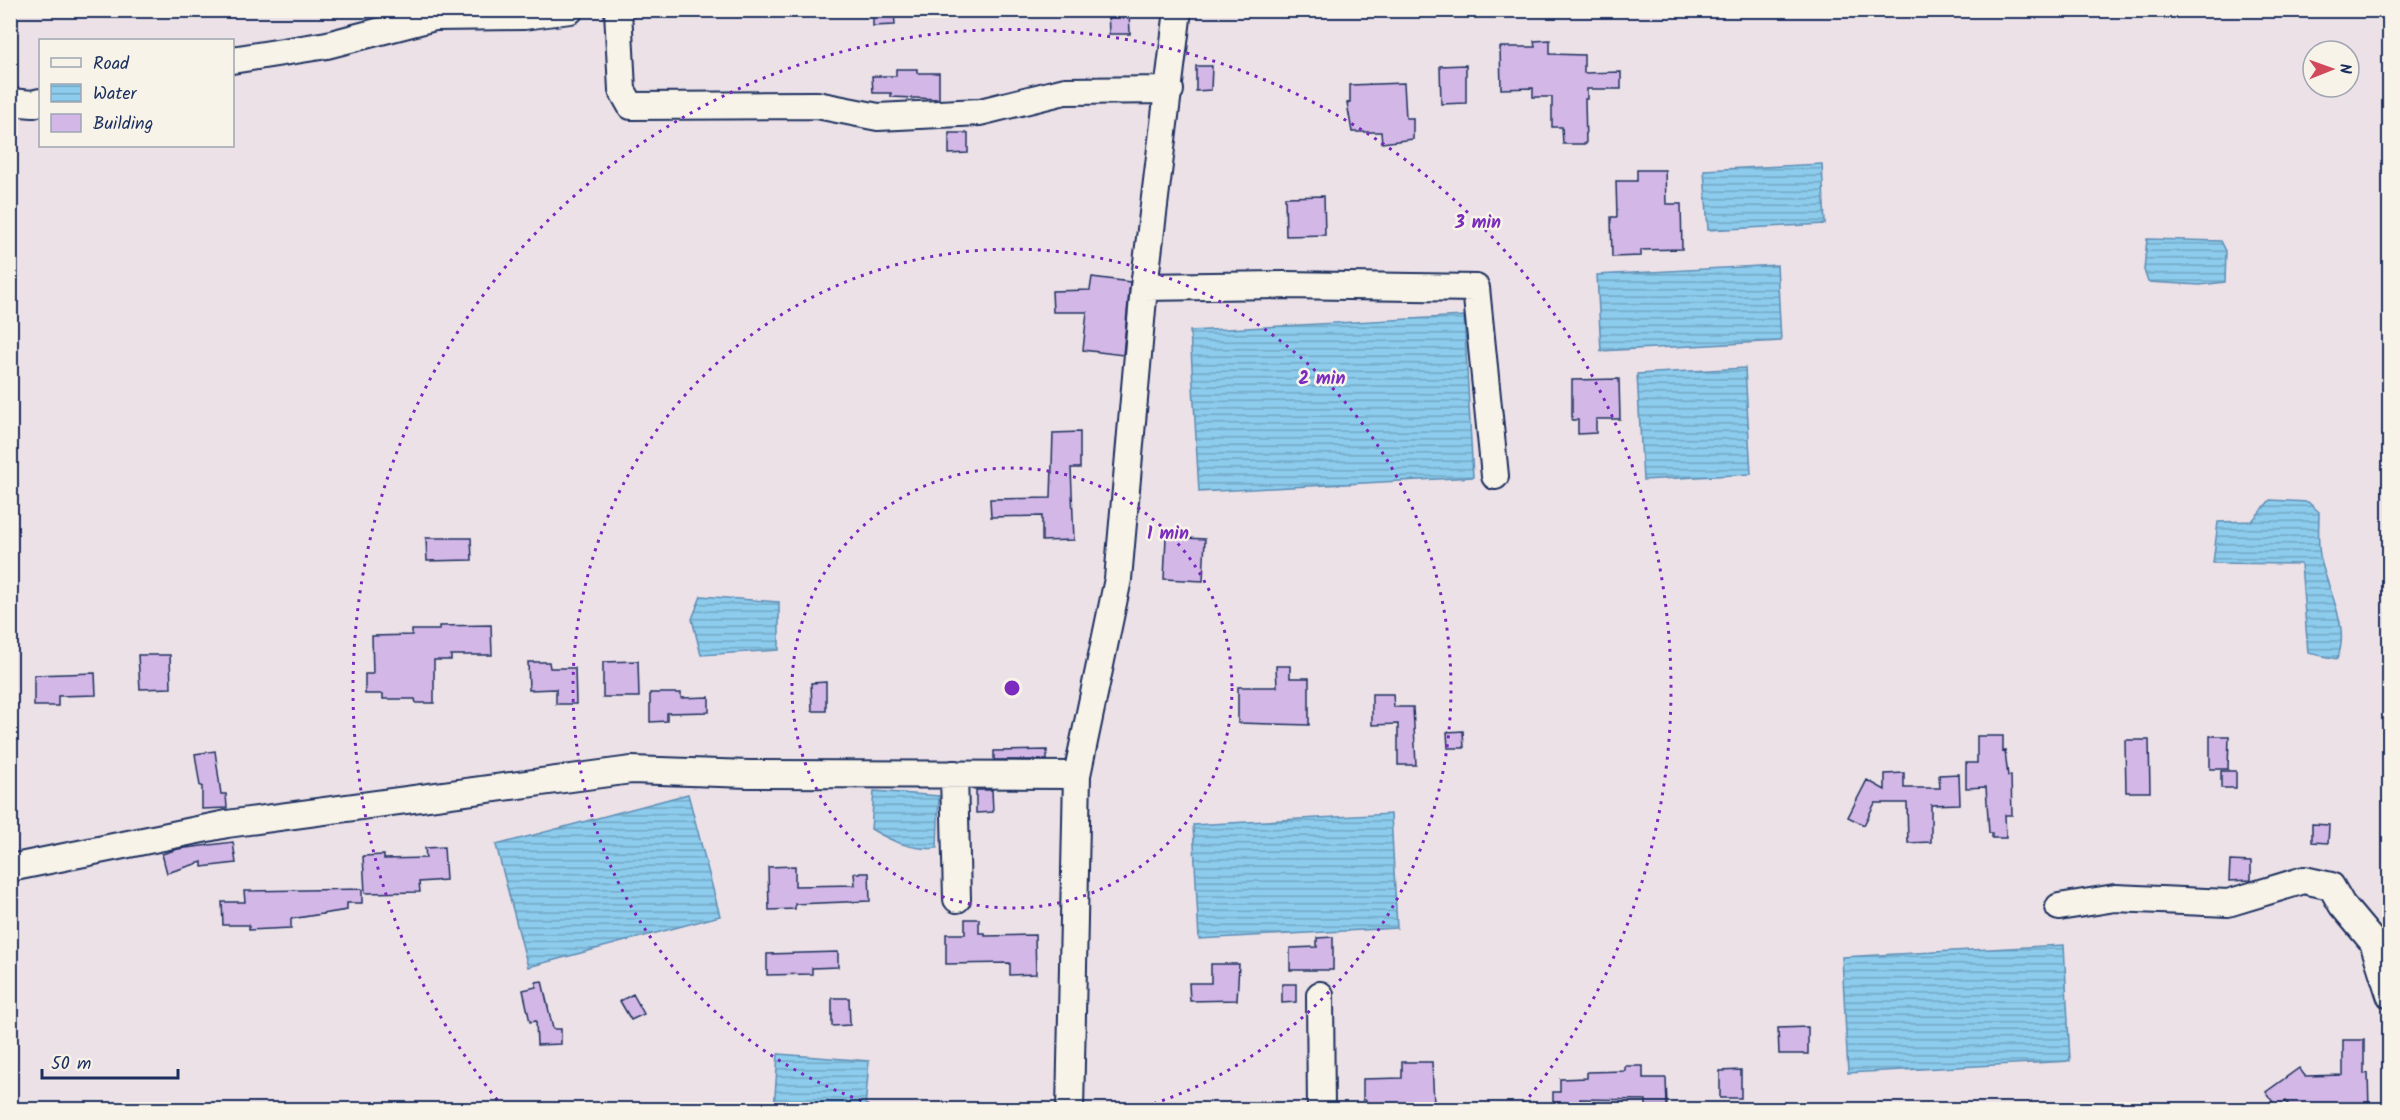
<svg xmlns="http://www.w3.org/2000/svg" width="2400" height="1120" font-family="Kalam,sans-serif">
<defs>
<pattern id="water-rules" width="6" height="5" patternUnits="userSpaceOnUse" patternTransform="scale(1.5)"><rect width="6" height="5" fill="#8dcced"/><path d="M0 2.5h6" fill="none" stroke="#72a6c3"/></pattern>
</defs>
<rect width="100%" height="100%" fill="#ece1e7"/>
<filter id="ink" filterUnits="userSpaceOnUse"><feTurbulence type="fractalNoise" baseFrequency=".0167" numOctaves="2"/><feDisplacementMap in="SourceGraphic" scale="12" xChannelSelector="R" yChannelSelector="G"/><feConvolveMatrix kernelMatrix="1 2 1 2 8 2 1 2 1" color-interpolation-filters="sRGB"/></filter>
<g filter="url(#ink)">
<path fill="url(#water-rules)" stroke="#5f8db4" stroke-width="1.5" d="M1822 164 1825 224 1708 230 1704 170Z
M2147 239 2221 241 2226 251 2225 282 2200 285 2148 282 2144 270Z
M1777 265 1781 341 1601 351 1597 275Z
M1464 316 1473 477 1199 492 1190 331Z
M1745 368 1751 474 1643 480 1637 374Z
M2270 500 2308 502 2319 512C2319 527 2317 545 2321 560 2328 591 2351 628 2337 659L2308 653 2301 564 2213 563 2218 522 2252 521Z
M701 596 779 602V650L701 655 692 619Z
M874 791 939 796 937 848C913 851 891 841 871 829Z
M688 794 720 916 528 967 496 845Z
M1391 814 1397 928 1199 939 1193 825Z
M2064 945 2070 1061 1848 1073 1842 957Z
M778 1054 869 1061 865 1109H774Z"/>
<path fill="#d3b7e6" stroke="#1b2f5e" stroke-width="1.5" d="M873 10H894L895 25 873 26Z
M1108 10H1129L1130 34H1109Z
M1550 40V54L1584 55V73L1621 72V89H1587V99H1585L1586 144H1563L1562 127H1552V97H1533V88L1501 89 1500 47H1535L1534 41Z
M1466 65V103L1441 104 1440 66Z
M1196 66H1212L1211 90 1196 91Z
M896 69H917V73H939V99L891 97V93H873L872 76H896Z
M1404 83 1406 118H1413V139L1382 143 1381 132H1352L1347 103 1350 102V85Z
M949 133H968V153L949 154Z
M1637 170H1665L1666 204H1681L1682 249 1641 250V256L1612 257 1611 217H1617L1616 181H1637Z
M1324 196 1325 235 1286 236 1285 197Z
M1092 277 1130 282 1123 355 1083 350 1087 312H1053L1052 291 1090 290Z
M1619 379 1620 419H1596V433L1578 434V420H1572V380Z
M1080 432V468H1071L1074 540 1042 541V516L991 517 990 499 1051 498 1053 433Z
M1166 537 1205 539 1203 581 1164 579Z
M426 538H471L472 560 427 561Z
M491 625 492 655H451V660H434V703H416L415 699H383V694H365V674H373L372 636 412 635V630H439V626Z
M138 655H170L171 688 140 689Z
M638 661 639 697H603V662Z
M528 662H549L550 668H575L576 704H556V689L529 690Z
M1276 666H1290V678H1309V725L1238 723V687H1277Z
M95 673 96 695 58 696V706H34V675Z
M826 682V711H812L811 683Z
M650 693H681V698L709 697V712L667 713V721L650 722Z
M1372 694H1393L1394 707H1413L1416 765H1398V724L1372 725Z
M1463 731 1464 748H1448L1447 732Z
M1977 736H2003V752L2005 751 2008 776H2011L2012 815H2005L2006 838H1992V833H1989L1986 787 1966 788V763H1977Z
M2210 736H2229L2228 769H2210Z
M2125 740H2149L2150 792H2126Z
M1047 750V760H994V751Z
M215 751 221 794H226L227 808 202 809V786H200L195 754Z
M2221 771H2236V788H2221Z
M1904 773V788H1940L1939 775 1959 774 1960 804 1931 805V842L1908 843 1907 803H1875L1864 825 1848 817 1867 780 1885 790V774Z
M976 790H992L993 812 976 813Z
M2312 824 2329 825 2328 843 2312 842Z
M233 842 236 863 202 867V862L167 873 162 854 178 849Z
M444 847 446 880 419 882 420 892 365 893 363 856 384 855V859L426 858 425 848Z
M2230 861 2251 862V880L2229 881Z
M795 866V886L855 885 854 873H869L870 901 795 904V909L769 910 768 867Z
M362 889V903H347V910L291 919V928L249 930V925H223L222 902H245L244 891Z
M965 919H979V933H985V936L1035 935 1036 974 1010 975V963L946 964V934H965Z
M1333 937V970H1290V948L1317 947V938Z
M838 952V967L812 968V974L767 975V954Z
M1211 964H1239L1237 1000 1190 1001 1189 983H1211Z
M542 981 553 1029H561V1044L537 1045 536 1021 530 1022 523 990 536 987V982Z
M1282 984H1296V1002L1282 1003Z
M633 994 644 1014 631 1020 620 1001Z
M832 998H849L850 1025 832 1026Z
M1808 1027V1054H1779L1778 1028Z
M2343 1040H2364V1074L2368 1073 2369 1110H2292L2286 1101 2277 1108 2266 1092 2299 1068 2305 1076 2343 1075Z
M1402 1062H1432L1434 1104H1398V1110H1367L1366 1100H1363V1079L1402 1078Z
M1625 1066H1643V1078H1666L1667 1106H1646V1100L1580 1099V1110H1553V1092H1560V1079L1587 1078V1072L1625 1071Z
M1741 1070V1098H1720V1071Z"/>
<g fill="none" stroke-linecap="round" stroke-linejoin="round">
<g stroke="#1b2f5e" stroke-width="30">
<path id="minor" d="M618 10 622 90 631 106 817 105 878 117 980 112 1065 91 1170 90
M232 60 327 45 435 17 524 16 570 10
M10 102 33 104 40 102
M1144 287 1285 285 1476 288 1495 476
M954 774 957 899
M10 868 227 824 631 770 749 774 1077 775 1118 579 1144 287 1178 10
M2059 907 2115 898 2228 903 2304 880 2331 886 2342 905 2373 942 2390 995
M1320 995 1321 1110
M1070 1110 1077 775"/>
</g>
<use href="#minor" stroke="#f7f3e8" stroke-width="26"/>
</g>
</g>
<g fill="none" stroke="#7b2cbf" stroke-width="3" stroke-dasharray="3 6">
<circle cx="1012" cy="688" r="220"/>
<path d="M887 1109A439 439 0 1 1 1137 1109"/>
<path d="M503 1107A659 659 0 1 1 1521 1107"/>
</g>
<circle cx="1012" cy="688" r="9" fill="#7b2cbf" stroke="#f7f3e8" stroke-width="3"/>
<g font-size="18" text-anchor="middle" font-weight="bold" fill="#7b2cbf" stroke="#f7f3e8" stroke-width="5" stroke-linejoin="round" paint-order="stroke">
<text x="1478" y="228">3 min</text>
<text x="1322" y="384">2 min</text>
<text x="1168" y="539">1 min</text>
</g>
<rect width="2400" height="1120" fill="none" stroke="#f7f3e8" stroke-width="36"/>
<rect x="18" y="18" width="2364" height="1084" fill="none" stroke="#1b2f5e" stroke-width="2" filter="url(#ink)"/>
<rect x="39" y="39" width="195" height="108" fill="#f7f3e8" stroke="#9fa5b1" stroke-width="1.5"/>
<rect x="51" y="58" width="30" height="9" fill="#f7f3e8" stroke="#9fa5b1" stroke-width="1.5"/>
<text x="93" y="69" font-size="18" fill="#1b2f5e">Road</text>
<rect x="51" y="84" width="30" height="18" fill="url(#water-rules)" stroke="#9fa5b1" stroke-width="1.5"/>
<text x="93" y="99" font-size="18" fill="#1b2f5e">Water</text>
<rect x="51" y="114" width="30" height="18" fill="#d3b7e6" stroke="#9fa5b1" stroke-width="1.5"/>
<text x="93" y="129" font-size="18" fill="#1b2f5e">Building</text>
<g transform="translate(2331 69) rotate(89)"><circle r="28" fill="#f7f3e8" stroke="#9fa5b1" stroke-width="1.5"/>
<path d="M0-4.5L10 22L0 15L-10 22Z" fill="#d1495b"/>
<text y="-9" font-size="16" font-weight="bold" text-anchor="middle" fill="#1b2f5e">N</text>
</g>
<path d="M42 1069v9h136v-9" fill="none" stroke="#1b2f5e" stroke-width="3"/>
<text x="51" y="1069" font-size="18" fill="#1b2f5e" stroke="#f7f3e8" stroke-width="4.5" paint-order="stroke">50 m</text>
</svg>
